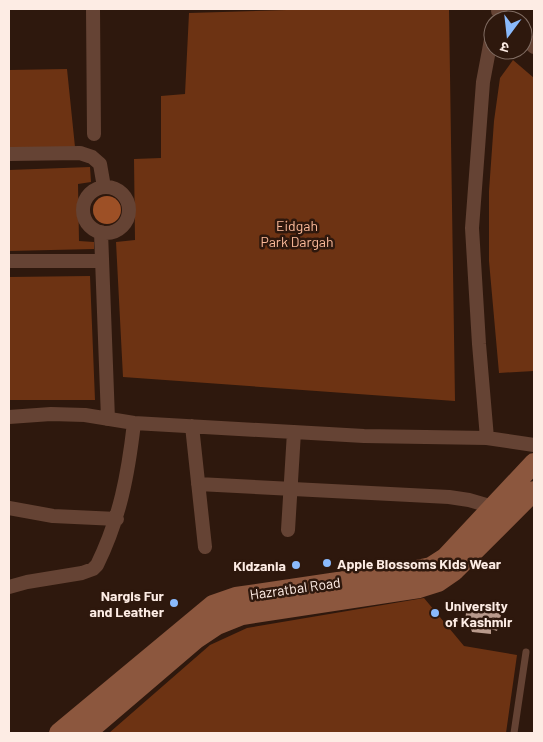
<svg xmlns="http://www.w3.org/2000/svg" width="543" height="742" font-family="Barlow,'Noto Sans Devanagari',sans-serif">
<rect width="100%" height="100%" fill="#2e180d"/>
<path fill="#6d3313" d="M319 9H449L455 401 123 377 116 242 135 240 134 159 161 158V96L185 94 189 13Z
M513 60 534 78V371L499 373 489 261V191L494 121 500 78Z
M67 69 75 147 9 148V70Z
M90 167 91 182 78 184 79 241 94 242V249L9 251V170Z
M90 276 95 400H9V277Z
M424 598 464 646 517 655 506 733H109L210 645 247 628Z"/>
<path fill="#9d5026" d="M93 210a14 14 0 1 1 28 0a14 14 0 1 1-28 0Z"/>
<path fill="#b99a8c" d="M475 605 494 607V609L502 611 497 631 491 629V634L472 632 471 629 465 627 466 612 474 609Z"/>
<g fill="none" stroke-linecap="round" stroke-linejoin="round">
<path stroke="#654334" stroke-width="7" d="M514 733 526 652"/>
<path stroke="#654334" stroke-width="14" d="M93 9 94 134
M498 11 507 20
M523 36 534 47
M9 154 80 153 92 157 100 164 104 187
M83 210a23 23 0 1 1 46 0a23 23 0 1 1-46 0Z
M101 232 108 419
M9 261H102
M9 417 51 414 85 415 134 423 364 436 487 438 534 445
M192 426 205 547
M487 438 479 344 472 228 483 82 493 29
M198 484 449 497 469 500 493 507
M9 508 53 516 117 519
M288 530 294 432
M9 587 27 582 82 573 93 569 97 565C120 518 128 475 134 423"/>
<path stroke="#8c573e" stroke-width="20" d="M59 733 213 605 236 597 412 571 431 567 445 558 534 463
M86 733 196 639 217 625 242 615 419 588 438 582 454 571 534 491"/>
</g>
<g fill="#8abafc" stroke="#2e180d" stroke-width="2">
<circle cx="327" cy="563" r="5"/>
<circle cx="296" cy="565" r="5"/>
<circle cx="174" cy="603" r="5"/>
<circle cx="435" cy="613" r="5"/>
</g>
<g text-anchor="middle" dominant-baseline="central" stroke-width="5" stroke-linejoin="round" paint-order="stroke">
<g font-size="14" fill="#fcba9a" stroke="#2e180d">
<text x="297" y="225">Eidgah<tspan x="297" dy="16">Park Dargah</tspan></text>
</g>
<g font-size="14" font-weight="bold" fill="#fdece4" stroke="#2e180d" text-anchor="start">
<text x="337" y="563">Apple Blossoms Kids Wear</text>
<text x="286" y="565" text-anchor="end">Kidzania</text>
<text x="164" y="595" text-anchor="end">Nargis Fur<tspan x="164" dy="16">and Leather</tspan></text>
<text x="445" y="605">University<tspan x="445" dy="16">of Kashmir</tspan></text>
</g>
<g font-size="14" fill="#fdece4" stroke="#2e180d">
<text transform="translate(295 588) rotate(-8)">Hazratbal Road</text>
</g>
</g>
<rect width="543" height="742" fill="none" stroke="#fdece4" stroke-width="20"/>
<g transform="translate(508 35) rotate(195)"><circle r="24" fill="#2e180d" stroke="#816d63"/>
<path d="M0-4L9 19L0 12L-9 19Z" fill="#8abafc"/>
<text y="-8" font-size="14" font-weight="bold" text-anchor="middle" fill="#fdece4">उ</text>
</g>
</svg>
